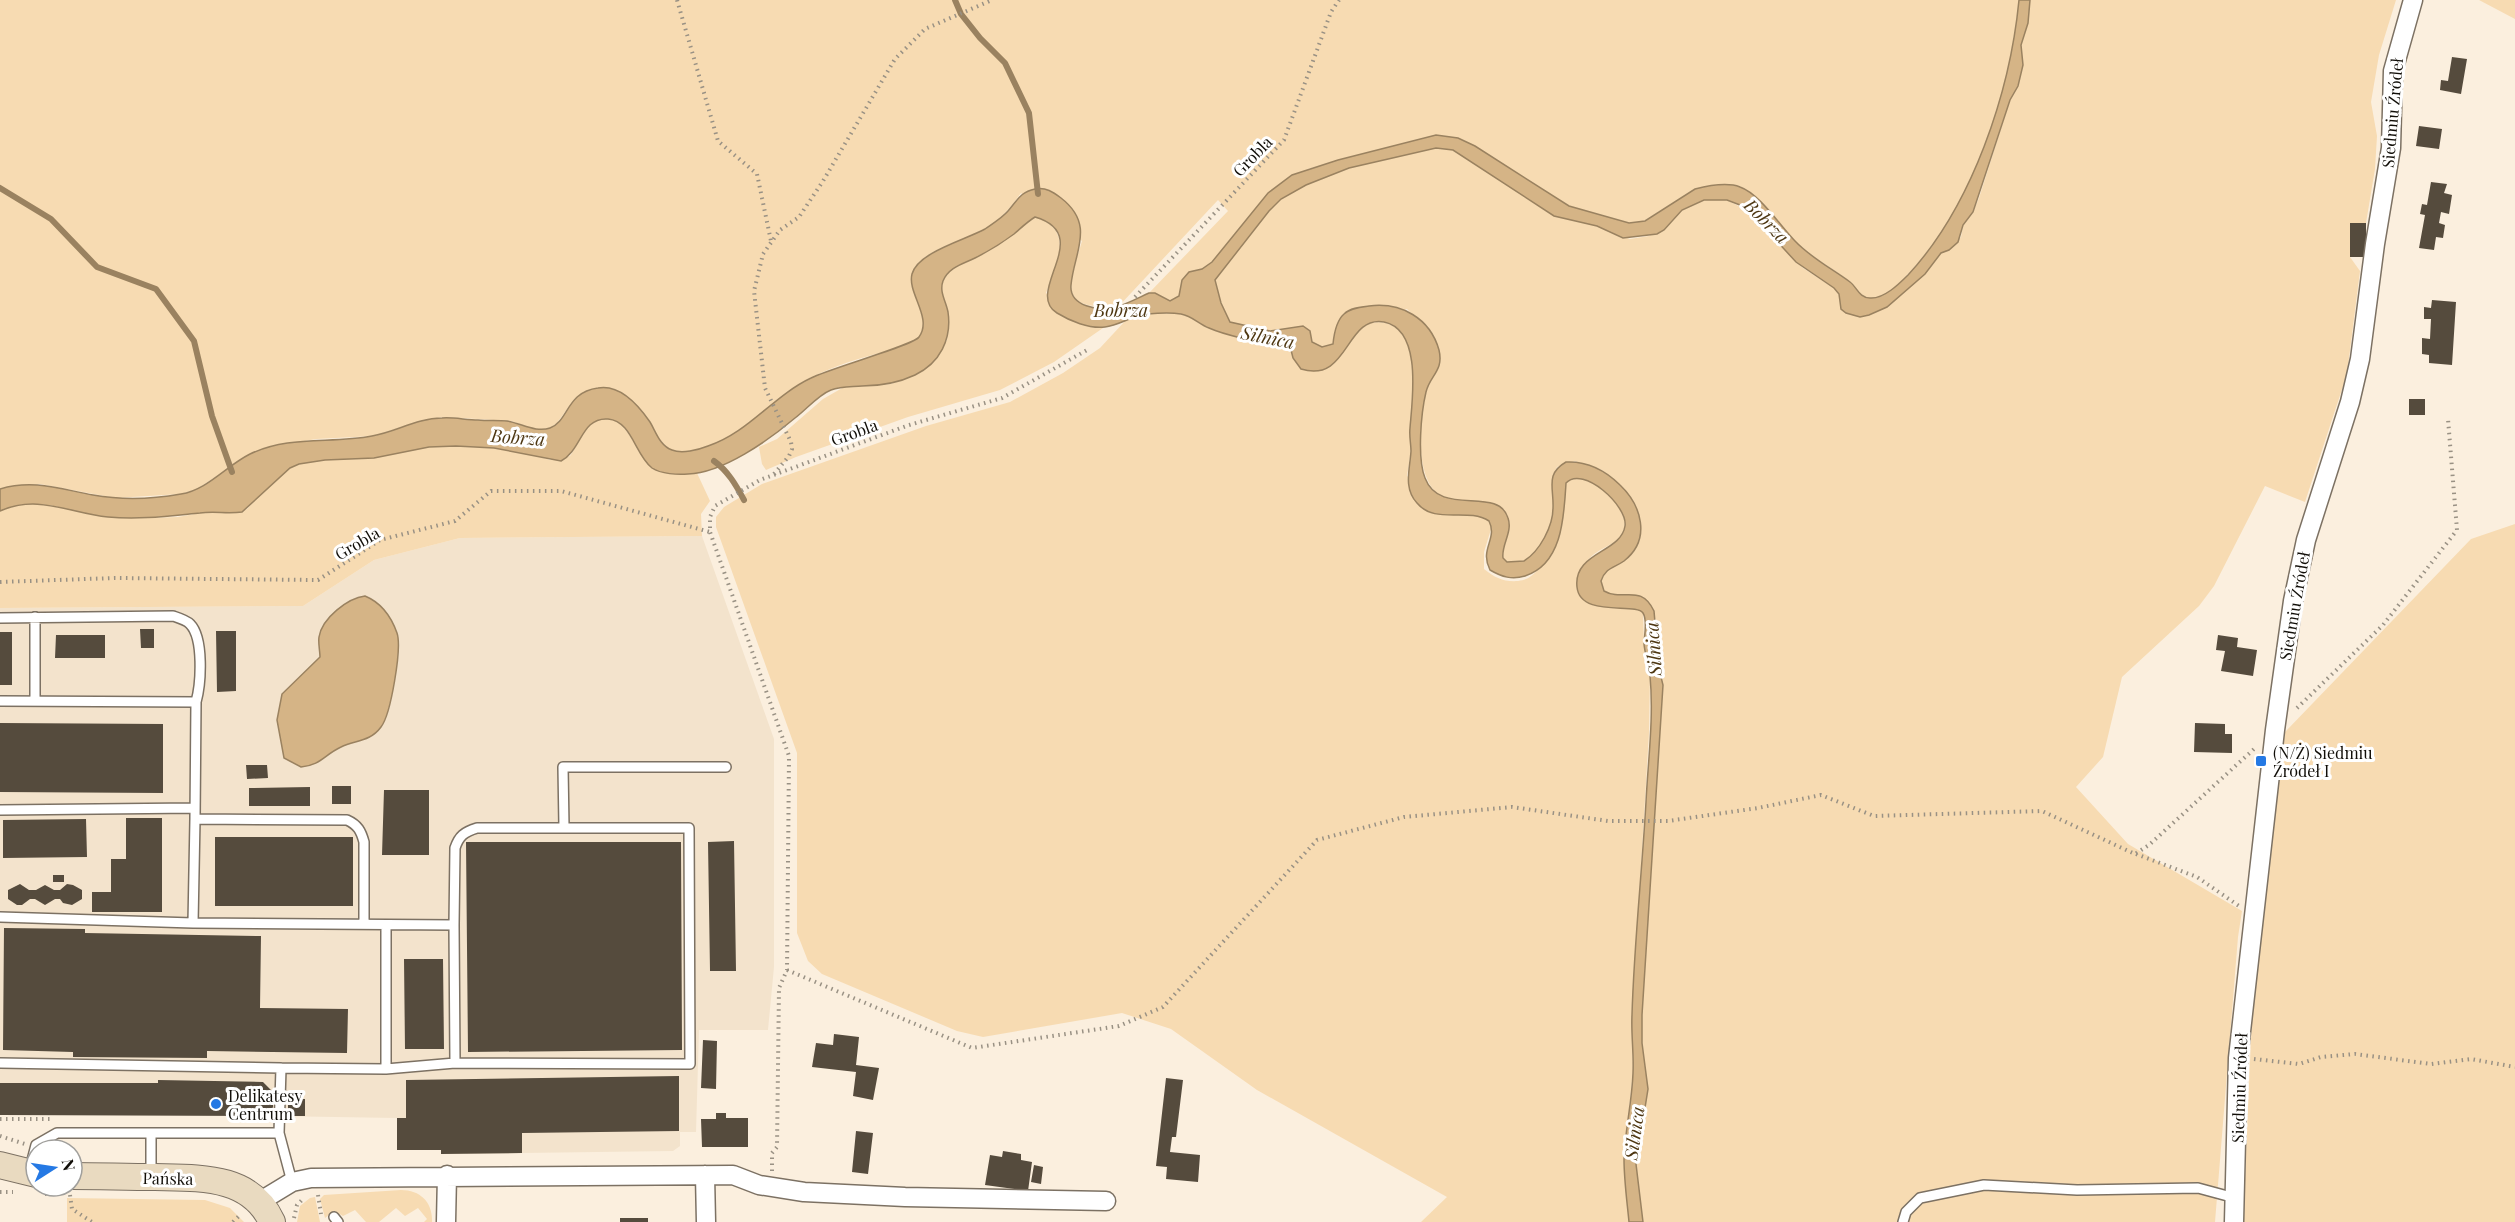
<svg xmlns="http://www.w3.org/2000/svg" width="2515" height="1222" font-family="'Playfair Display',serif">
<rect width="100%" height="100%" fill="#fbefde"/>
<path fill="#f3e3cc" d="M702 536 774 739V967L768 1030H699L696 1132H680V1146L673 1151 522 1153 441 1154V1150H397V1118L273 1116V1092L263 1082 158 1083 0 1115V608L303 606 374 560 460 538Z"/>
<path fill="#f7dbb2" d="M0 0H2019C2009 95 1974 204 1908 274 1899 284 1884 299 1870 298 1859 298 1857 287 1850 282 1832 267 1811 258 1795 241 1779 225 1765 200 1744 189 1735 184 1705 186 1695 189L1644 221 1629 223 1569 206 1475 146 1426 138 1308 169 1227 245 1212 262 1202 269 1189 272 1182 280 1179 296 1170 301 1155 293H1149L1228 211 1218 200 1118 307C1109 308 1103 307 1094 306 1056 302 1075 267 1082 241L1021 193C1011 207 1001 219 986 228 966 240 922 250 913 271 905 290 937 323 916 340 904 350 884 351 869 356 850 361 828 369 810 378 767 400 734 450 682 452 663 452 656 433 648 419L575 398 557 423 550 428 537 430 511 421 444 417 423 420 374 436 316 439 276 446 252 453 197 489 181 494 115 498 40 484 10 487 23 503H36L108 517 148 518 178 517 200 513H236L247 509 263 491 290 468 298 464 325 460 374 458 429 447 456 446 494 448 529 453 550 460 570 456C578 446 581 429 593 422 624 403 634 453 652 467 663 476 684 475 697 473L710 501 701 514 702 536 460 538 374 560 303 606 0 608Z
M2030 0H2396L2379 55 2371 102 2377 136 2375 169 2366 223H2350V257L2360 271 2347 374 2305 502 2265 486 2214 586 2199 606 2122 677 2103 757 2076 787 2128 844 2242 911 2238 937 2215 1222H1643L1636 1164 1648 1089 1642 1043V1015L1663 685 1659 669 1654 611 1641 596 1609 594 1604 591 1601 581 1606 570 1617 565 1639 538 1602 470 1575 461 1557 467C1549 481 1554 494 1553 509 1553 527 1539 552 1524 561L1507 562 1503 558 1502 552 1507 538 1481 501C1469 501 1456 502 1445 498 1413 486 1419 418 1426 391 1430 375 1441 373 1439 353 1437 335 1419 322 1407 309L1334 334 1333 344C1317 354 1309 336 1298 327L1270 331 1230 322 1221 303 1215 280 1269 211 1281 199 1306 185 1349 168 1436 148 1453 150 1554 216 1597 226 1630 239 1649 236 1682 210 1704 200H1727L1750 212 1803 268 1834 288 1839 294 1841 309 1846 313 1860 317 1870 315 1925 274 1941 253 1949 250 1961 237 1963 225 1973 212 1979 198 2010 100 2018 86 2023 65 2021 45 2028 23Z
M2479 0H2515V19Z
M1035 217C1075 229 1057 265 1046 293L1091 327 1103 328 1054 362 1000 390 908 417 796 457 766 470 762 464 759 447 777 439 823 399 844 387 891 384 917 374 936 359 947 340 948 311 941 289 943 281 951 269 975 258Z
M1151 313 1180 314 1193 318 1208 328 1246 340 1290 346 1293 358 1301 369C1318 359 1337 349 1352 337 1359 332 1360 325 1370 323 1384 320 1398 325 1405 338 1419 364 1413 447 1407 476L1460 514H1473L1489 521 1492 526 1484 552V569C1495 578 1504 582 1518 581 1528 580 1531 576 1538 570 1563 547 1564 514 1566 483 1584 465 1631 508 1624 529 1619 544 1604 546 1593 555 1586 561 1581 569 1578 578L1598 606 1638 609 1643 613 1644 645 1650 675 1649 733 1632 1017 1633 1071 1624 1157 1629 1222H1421L1447 1197 1257 1090 1171 1029 1122 1013 983 1037 957 1031 822 974 808 961 797 933V753L716 527V517L724 507 762 484 926 426 1010 402 1063 373 1100 348 1126 320Z
M2515 524V1222H2243L2253 994 2285 732 2471 539Z
M401 1190C421 1190 433 1203 432 1222H424L427 1219 418 1208 405 1216 396 1208 379 1222H366L355 1210 343 1216 334 1211 325 1218 320 1199 324 1195Z
M315 1197 320 1222H297L300 1206 310 1198Z
M67 1198 205 1200 230 1208 244 1222H67Z"/>
<path fill="#d5b486" stroke="#9a8260" stroke-width="1.5" d="M2019 0H2030L2028 23 2021 45 2023 65 2018 86 2010 100 1973 212 1963 225 1958 242 1949 250 1941 253 1925 274 1887 307 1869 315 1860 317 1846 313 1841 309 1839 294 1834 288 1796 262 1750 212 1740 205 1727 200H1704L1682 210 1664 230 1657 234 1623 238 1597 226 1554 216 1453 150 1436 148 1349 168 1306 185 1281 199 1269 211 1215 280 1221 303 1230 322 1270 331 1303 326 1310 331 1312 342 1322 347 1333 344C1334 334 1336 321 1344 314 1350 308 1361 307 1369 306 1401 302 1430 318 1439 350 1444 371 1430 375 1426 392 1421 413 1417 458 1425 478 1440 518 1498 485 1508 518 1513 532 1501 545 1503 558L1507 562 1524 561C1540 551 1553 526 1553 508 1554 488 1545 474 1566 462 1587 461 1605 470 1620 485 1641 505 1652 539 1624 561 1614 568 1605 568 1601 581L1604 591C1623 602 1641 583 1654 611L1659 669 1663 685 1642 1015V1043L1648 1089 1636 1164 1643 1222H1629C1627 1201 1624 1180 1624 1159 1625 1130 1632 1102 1633 1073 1634 1054 1631 1034 1632 1015 1634 944 1642 873 1646 802 1648 761 1654 717 1650 676 1649 665 1645 655 1644 644 1644 636 1648 621 1643 613 1636 602 1580 618 1577 587 1573 552 1621 553 1625 526 1628 506 1583 465 1566 483 1564 515 1563 564 1525 576 1512 580 1502 577 1490 570 1479 549 1498 539 1489 521 1467 507 1435 525 1417 503 1403 488 1410 469 1411 451 1411 444 1409 436 1410 428 1412 401 1423 330 1384 322 1345 315 1349 384 1301 369L1293 358 1290 346C1276 340 1259 343 1245 339 1233 336 1220 333 1209 328 1199 324 1192 316 1181 314 1169 312 1146 313 1135 317 1126 320 1115 326 1105 327 1089 329 1070 321 1057 313 1023 292 1096 235 1035 217 1027 222 1021 228 1014 234 1002 243 989 251 975 258 963 264 949 267 943 281 939 292 946 301 948 312 952 339 940 363 915 375 898 383 881 386 862 386 852 387 841 386 831 390 818 395 806 410 795 418 769 440 723 473 688 474 678 475 661 474 652 468 635 455 632 421 608 419 581 417 582 450 561 461L494 448 456 446 429 447 374 458 325 460 299 464 290 468 242 512C228 514 214 511 200 513 169 516 139 520 108 517 69 513 38 494 0 511V489C33 479 60 489 93 495 121 500 153 499 181 494 207 490 226 466 250 454 290 435 330 444 372 436 396 432 417 418 442 418 454 417 466 420 478 420 488 421 498 420 507 421 521 423 536 433 550 428 569 421 566 392 598 388 620 384 639 406 650 422 656 432 660 446 672 450 682 454 698 450 708 446 748 433 773 396 811 378 828 369 914 345 919 337 933 318 907 293 912 274 918 252 965 240 985 229 992 224 1002 218 1008 211 1017 201 1020 192 1035 189 1046 187 1053 192 1061 198 1096 225 1074 252 1071 285 1069 306 1099 312 1116 307 1127 304 1138 298 1149 293H1155L1170 301 1179 296 1182 280 1189 272 1202 269 1212 262 1268 193 1292 175 1338 160 1436 135 1458 138 1475 146 1569 206 1629 223 1645 221 1695 189C1707 186 1727 182 1740 187 1760 194 1780 226 1795 241 1811 258 1831 268 1850 282 1857 287 1859 298 1870 298 1884 299 1899 284 1908 275 1972 206 2010 93 2019 0Z
M365 596C382 603 391 616 397 633 402 648 391 714 381 727 370 742 355 740 341 747 324 755 321 765 301 767L284 758 277 720 282 694 320 657C320 651 318 643 319 637 322 618 348 598 365 596Z"/>
<g fill="none" stroke-linecap="round" stroke-linejoin="round">
<path stroke="#9a8260" stroke-width="6" d="M955 0 961 14 980 38 1005 63 1029 113 1038 194
M0 188 51 219 97 267 156 289 194 341 212 416 232 472
M714 461C728 471 736 485 744 500"/>
</g>
<path fill="#554b3d" d="M2452 57 2467 59 2461 94 2440 90 2441 80 2448 81Z
M2419 126 2442 129 2439 149 2416 146Z
M2431 182 2447 184 2444 193 2452 195 2449 214 2441 212 2439 223 2445 225 2443 238 2436 237 2434 250 2419 248 2425 215 2420 214 2422 204 2427 205Z
M2350 223H2366V257H2350Z
M2432 300 2456 302 2452 365 2429 363V355L2422 354V338L2430 339 2431 319H2424V307L2431 308Z
M2409 399H2425V415H2409Z
M140 629H154V648H141Z
M216 631H236V691L217 692Z
M0 632H12V685H0Z
M56 635H105V658H55Z
M2218 635 2238 638 2237 647 2257 650 2253 676 2221 671 2225 651 2216 650Z
M0 723 163 724V793L0 792Z
M2195 723 2225 724V734H2232V753L2194 752Z
M246 765H267L268 778 247 779Z
M332 786H351V804H332Z
M310 787V806H249V788Z
M384 790H429V855H382Z
M126 818H162V912H92V892H111V859H126Z
M86 819 87 857 3 858V820Z
M215 837H353V906H215Z
M734 841 736 971H710L708 842Z
M466 842H681L682 1050 468 1052Z
M53 875H64V882H53Z
M20 884 29 890H36L45 885 54 890H60L67 884 73 885 82 890V899L72 905 63 903 60 899H55L45 905 35 899H30L22 905H17L8 899V890Z
M4 928 85 929V933L261 936 260 1008 348 1009 347 1053 207 1051V1058L73 1057V1052L3 1050Z
M404 959H443L444 1049H405Z
M834 1034 859 1037 856 1065 879 1068 873 1100 853 1096 856 1072 812 1067 816 1043 833 1045Z
M703 1040 717 1041 716 1089 701 1088Z
M679 1076V1131L522 1133V1153L441 1154V1150H397V1118H406V1080Z
M1166 1078 1183 1080 1176 1137H1172L1170 1152 1200 1155 1198 1182 1166 1179 1167 1167 1156 1166Z
M158 1080 263 1082 273 1092V1116L0 1115V1083H158Z
M288 1099H305V1116H288Z
M716 1113H726V1118H748V1147H702L701 1119H716Z
M856 1131 873 1133 868 1174 852 1172Z
M1003 1151 1021 1154V1160L1032 1162 1028 1191 985 1185 990 1155 1002 1157Z
M1034 1165 1043 1167 1041 1184 1031 1182Z
M620 1218H648V1222H620Z"/>
<g fill="none" stroke-linecap="round" stroke-linejoin="round">
<g stroke="#7c7163" stroke-width="12">
<path id="service" d="M35 617V700
M0 618 173 616C179 618 186 620 190 624 204 638 201 684 196 702
M0 701 196 702 195 819 347 820C358 825 361 831 364 842V924
M0 810 195 808
M564 827 563 767H726
M0 917 193 923 195 819
M193 923 454 925 455 1063 690 1064 689 828H477C464 832 459 836 455 848L454 925
M0 1063 281 1068
M386 1069 455 1063
M29 1172 36 1145 57 1133H279
M151 1176V1133
M292 1182 279 1133 281 1068 386 1069V925
M334 1217 338 1222
M1903 1222 1906 1212 1920 1198 1984 1185 2077 1190 2198 1188 2235 1198"/>
</g>
<g stroke="#7c7163" stroke-width="21">
<path id="minor" d="M705 1175 706 1222
M259 1202 292 1182 311 1178 733 1175 759 1185 804 1192 905 1197 1106 1201
M446 1222 447 1175
M2234 1222 2238 1058 2275 730 2293 601 2306 540 2350 402 2360 359 2375 244 2391 148 2393 71 2413 0"/>
</g>
<g stroke="#7c7163" stroke-width="28">
<path id="secondary" d="M0 1165 36 1174
M72 1176C100 1176 127 1177 155 1177 199 1178 251 1175 272 1222"/>
</g>
<path stroke="#999184" stroke-width="4" stroke-dasharray="1.5 4.5" stroke-linecap="butt" d="M677 0 718 141 757 174 771 241
M1135 297 1284 140 1331 12 1339 0
M774 474 789 456 792 449 791 442 765 388 754 291 763 254 780 230 799 217 823 181 895 59 925 29 992 0
M0 582 115 578 318 580 380 540 455 521 491 491H561L710 532
M2297 708 2383 625 2457 530 2448 419
M2136 854 2197 877 2239 906
M787 970 972 1048 1119 1026 1163 1007 1317 840 1404 817 1512 807 1608 821H1668L1758 808 1821 795 1874 816 2042 811 2135 854 2149 845 2254 749
M2254 1059 2299 1064 2321 1057 2355 1054 2431 1064 2471 1059 2515 1067
M0 1119H53
M0 1136 25 1144
M772 1171V1153L777 1147 779 988 787 970 789 756 710 532V517L715 506 760 480 909 425 1002 398 1087 350
M0 1192H13
M45 1194H61
M70 1195 72 1209 92 1222
M318 1195 321 1214
M294 1218 297 1205 303 1199
M233 1222 241 1214"/>
<use href="#service" stroke="#fff" stroke-width="9"/>
<use href="#minor" stroke="#fff" stroke-width="18"/>
<use href="#secondary" stroke="#e9dac0" stroke-width="26"/>
</g>
<g fill="#2579e4" stroke="#fff" stroke-width="2">
<rect x="2255" y="755" width="12" height="12" rx="3"/>
<circle cx="216" cy="1104" r="6"/>
</g>
<g text-anchor="middle" dominant-baseline="central" stroke-width="6" stroke-linejoin="round" paint-order="stroke">
<g font-size="16" fill="#110e08" stroke="#fff">
<text transform="translate(2392 113) rotate(-85)">Siedmiu Źródeł</text>
<text transform="translate(1252 156) rotate(-46)">Grobla</text>
<text transform="translate(854 432) rotate(-20)">Grobla</text>
<text transform="translate(357 543) rotate(-30)">Grobla</text>
<text transform="translate(2294 606) rotate(-80)">Siedmiu Źródeł</text>
<text transform="translate(2239 1088) rotate(-88)">Siedmiu Źródeł</text>
<text transform="translate(168 1178) rotate(1)">Pańska</text>
</g>
<g font-size="16" fill="#110e08" stroke="#fff" text-anchor="start">
<text x="2273" y="752">(N/Ż) Siedmiu<tspan x="2273" dy="18">Źródeł I</tspan></text>
<text x="228" y="1095">Delikatesy<tspan x="228" dy="18">Centrum</tspan></text>
</g>
<g font-size="18" font-style="italic" fill="#4e3712" stroke="#fff">
<text transform="translate(1767 221) rotate(45)">Bobrza</text>
<text x="1121" y="310">Bobrza</text>
<text transform="translate(1268 337) rotate(11)">Silnica</text>
<text transform="translate(518 437) rotate(4)">Bobrza</text>
<text transform="translate(1653 649) rotate(-94)">Silnica</text>
<text transform="translate(1634 1133) rotate(-82)">Silnica</text>
</g>
</g>
<g transform="translate(54 1168) rotate(78)"><circle r="28" fill="#ffffff" stroke="#a09f9c" stroke-width="1.5"/>
<path d="M0-4.5L10 22L0 15L-10 22Z" fill="#2579e4"/>
<text y="-9" font-size="16" font-weight="bold" text-anchor="middle" fill="#110e08">N</text>
</g>
</svg>
